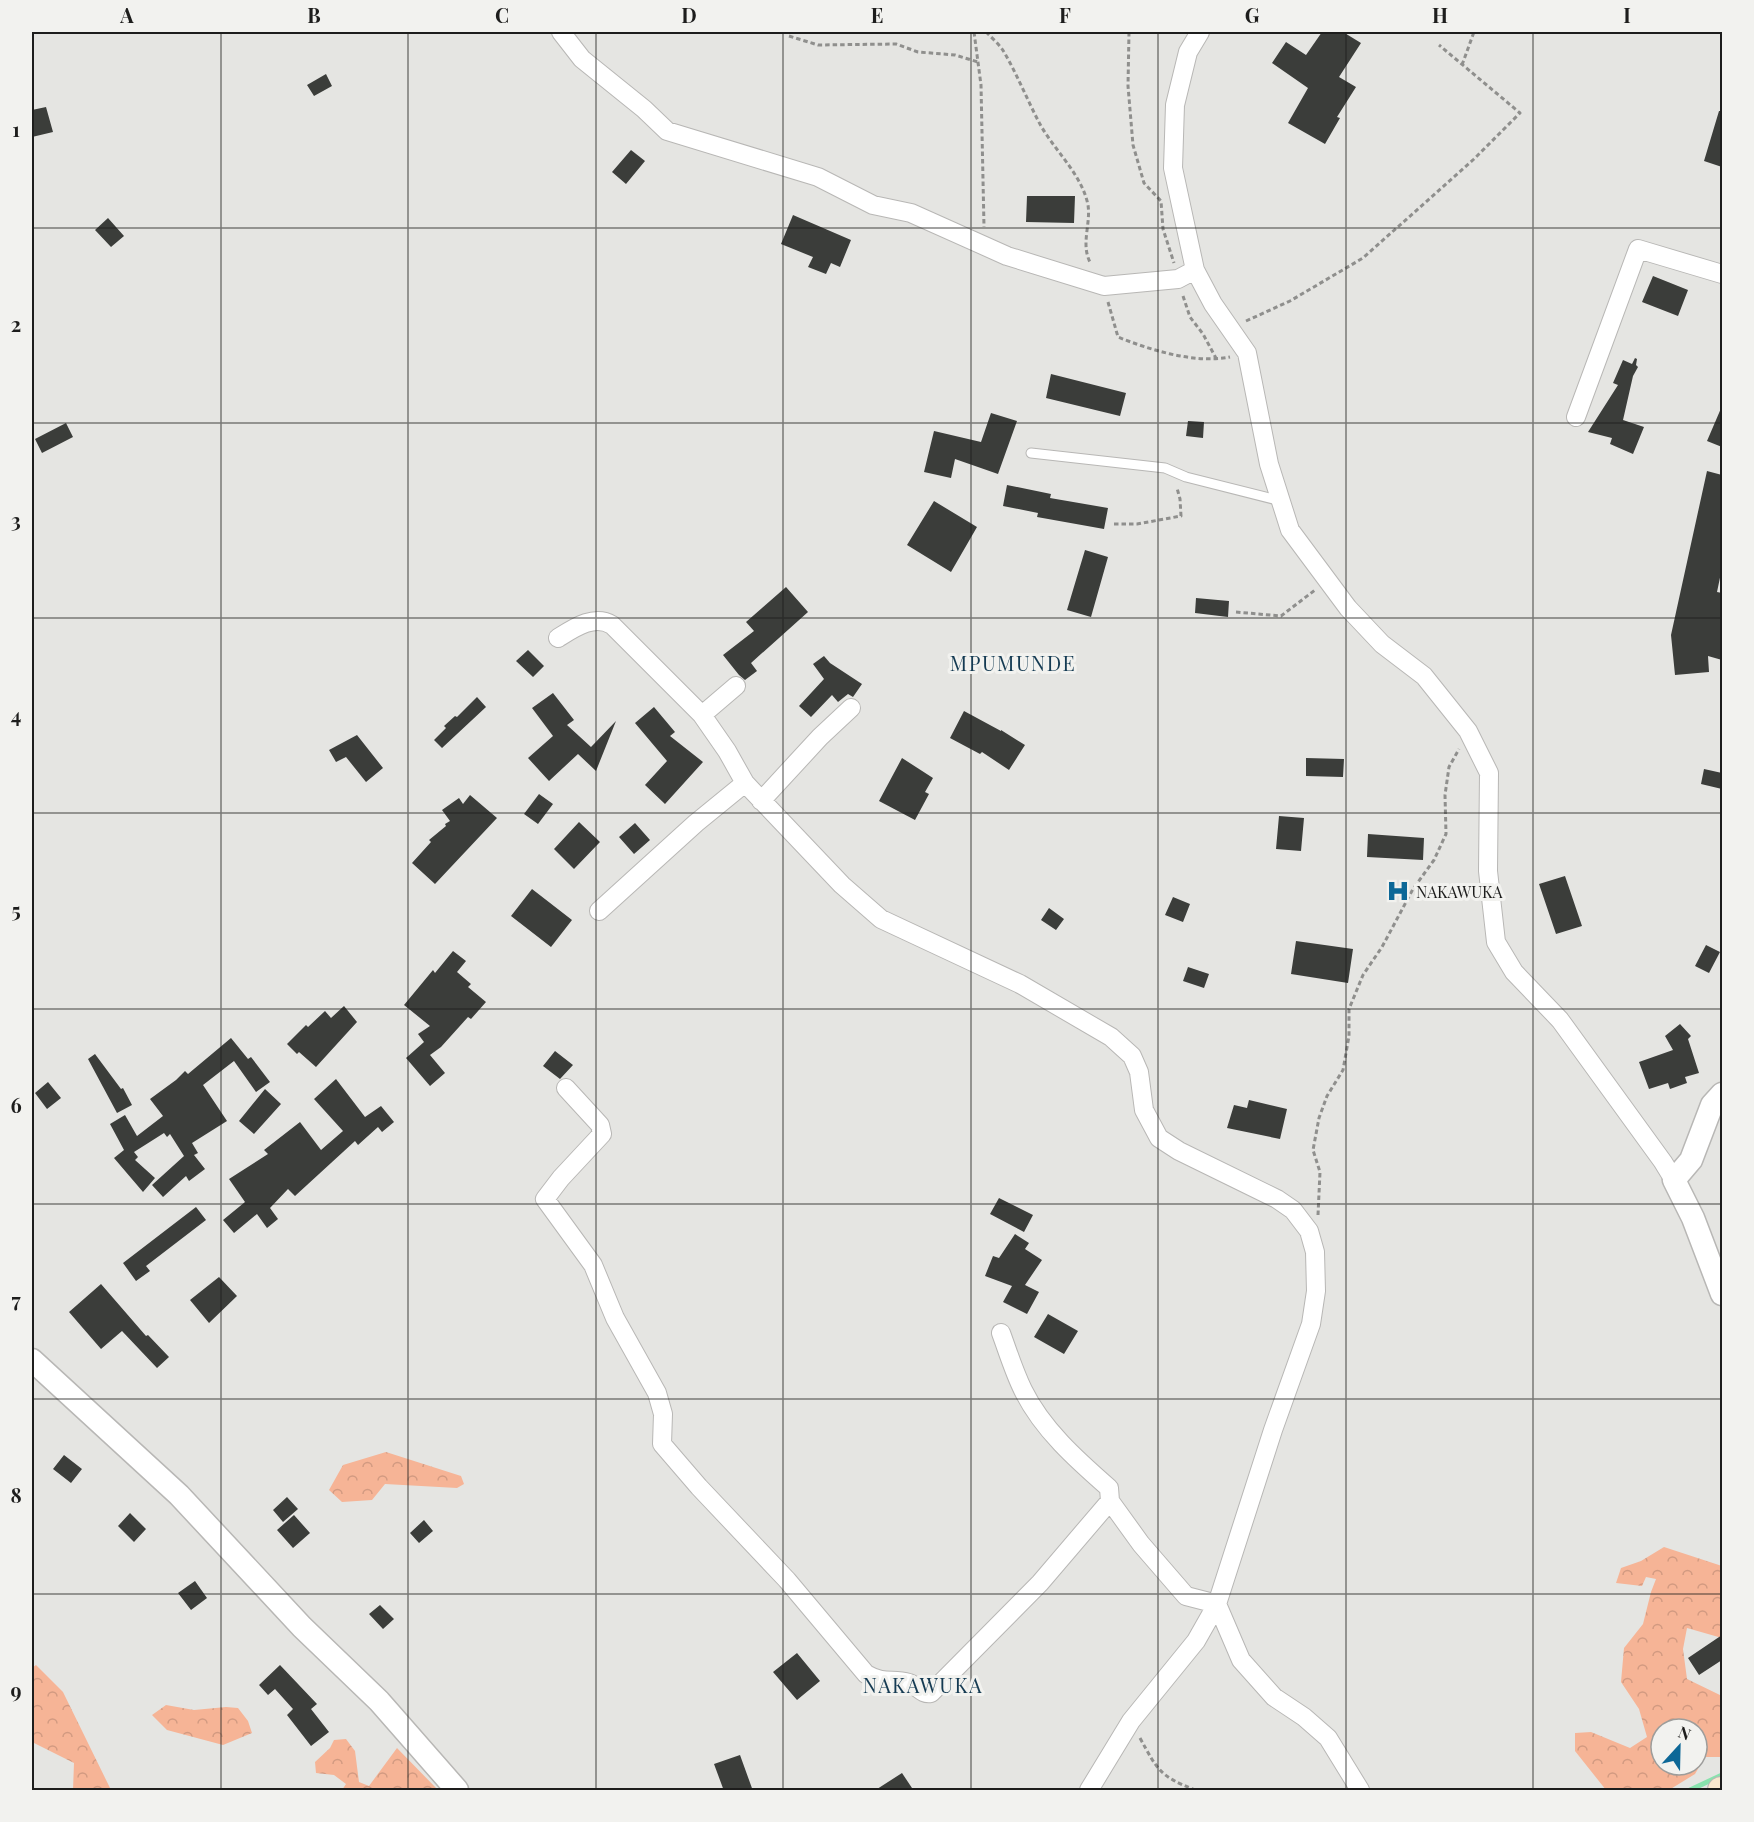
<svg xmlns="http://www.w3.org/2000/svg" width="1754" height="1822" font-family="'Playfair Display',serif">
<defs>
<pattern id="forest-crowns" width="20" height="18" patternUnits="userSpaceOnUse" patternTransform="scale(1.5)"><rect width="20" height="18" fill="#f6b496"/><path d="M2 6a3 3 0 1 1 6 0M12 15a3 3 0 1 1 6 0" fill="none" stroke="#d29a81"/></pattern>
</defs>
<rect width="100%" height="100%" fill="#e5e5e2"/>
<path fill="url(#forest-crowns)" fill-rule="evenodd" d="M386 1452 461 1476 464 1484 457 1488 385 1484 372 1500 342 1502 329 1490 343 1465Z
M1664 1547 1722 1566V1638L1687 1628 1683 1649 1687 1679 1722 1696V1757H1705L1695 1774 1669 1790H1606L1575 1751V1733L1591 1732 1630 1748 1647 1737 1639 1709 1621 1682 1624 1648 1643 1624 1651 1592 1656 1579 1646 1577 1642 1586 1616 1583 1621 1568 1641 1561ZM1661 1729H1697V1765H1661Z
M36 1665 63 1692 111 1790H73L74 1763 32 1742V1668Z
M166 1705 194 1710 226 1707 238 1708 248 1721 252 1733 223 1745 167 1730 152 1715Z
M346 1739 355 1751 359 1782 369 1786 397 1748 438 1790H342L346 1784 334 1775 316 1773 315 1762 330 1748 334 1740Z"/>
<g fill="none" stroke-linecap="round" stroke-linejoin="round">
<path stroke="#89e2ad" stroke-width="5" d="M1690 1790 1722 1775"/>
</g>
<path fill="#3b3d3a" d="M1322 32H1343L1361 43 1339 77 1356 87 1337 117 1340 118 1325 144 1288 123 1308 88 1272 63 1286 42 1306 55Z
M326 74 332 86 314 96 307 85Z
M46 107 53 132 32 137V110Z
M1719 111H1722V167L1704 161Z
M631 150 645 161 626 184 612 172Z
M1027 196H1075L1074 223 1026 222Z
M793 215 851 240 840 267 831 263 826 274 808 267 813 257 781 244Z
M108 218 124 236 111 247 95 230Z
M1653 276 1688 290 1678 316 1642 302Z
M1635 358 1637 359 1636 365 1638 367 1633 376 1623 420 1644 427 1633 454 1610 444 1612 438 1588 432 1618 385 1613 383 1623 360 1632 364Z
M1051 374 1126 393 1120 416 1046 398Z
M1722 406V447L1707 441Z
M991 413 1017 421 998 474 955 459 951 478 924 472 934 431 981 442Z
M1188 421 1204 422 1203 438 1186 436Z
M66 423 73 437 42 453 35 439Z
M1707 471 1722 475V568L1717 592 1722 593V660L1708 656 1709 672 1675 675 1671 635Z
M1007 485 1051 494 1050 498 1108 508 1104 529 1037 517 1038 513 1003 506Z
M934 501 977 527 951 572 907 545Z
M1085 550 1108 557 1091 617 1067 610Z
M786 587 808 612 751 663 757 671 745 680 739 675 723 655 754 631 746 622Z
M1196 598 1229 601 1228 617 1195 613Z
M528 650 544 666 533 677 516 661Z
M824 656 830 663 862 684 853 697 848 694 838 702 832 695 811 717 799 706 824 679 813 664Z
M553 693 574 720 567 725 591 747 616 721 596 771 578 754 549 781 528 758 553 736 532 708Z
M477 697 486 707 442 748 434 740 446 728 444 726 455 716 457 717Z
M654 707 675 732 670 736 703 762 665 804 645 785 667 761 635 723Z
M964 711 1001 731V730L1025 745 1009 770 982 752 980 754 950 738Z
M357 735 383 768 366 782 346 757 336 762 329 750Z
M902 758 933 778 925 792 929 794 915 820 879 801Z
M1306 758 1344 759 1343 777 1306 776Z
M1704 769 1722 773V789L1701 784Z
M539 794 553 804 538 824 524 814Z
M470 795 497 818 435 884 412 863 431 842 429 840 446 826 445 824 450 821 442 810 459 798 463 804Z
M1279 816 1304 818 1301 851 1276 849Z
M579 822 600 842 574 869 554 849Z
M635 823 650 840 634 854 619 837Z
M1368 834 1424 838 1423 860 1367 857Z
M1565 876 1582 926 1556 934 1539 884Z
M532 889 572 920 551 947 511 916Z
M1173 897 1190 904 1183 922 1165 915Z
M1049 908 1064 919 1056 930 1041 920Z
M1296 941 1353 949 1348 983 1291 974Z
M1706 945 1720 952 1709 973 1695 966Z
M453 951 466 961 457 972 471 984 468 987 486 1002 471 1019 468 1017 441 1047 430 1055 445 1073 430 1086 406 1058 424 1042 418 1034 430 1026 404 1005 433 970 435 973Z
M1188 967 1209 974 1204 988 1183 981Z
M344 1006 357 1022 316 1067 299 1052 297 1054 287 1044 306 1025 308 1027 325 1011 331 1018Z
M1680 1024 1691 1036 1688 1039 1699 1073 1685 1077 1687 1083 1670 1089 1668 1083 1649 1089 1639 1062 1673 1050 1665 1036Z
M231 1038 248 1059 251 1057 270 1082 256 1092 234 1061 203 1085 227 1121 192 1143 198 1153 194 1155 205 1169 189 1181 186 1176 163 1197 152 1185 184 1156 170 1134 167 1137 164 1133 134 1152 138 1157 135 1160 155 1178 143 1192 114 1158 124 1150 110 1124 125 1115 137 1136 163 1116 150 1099 176 1080 185 1071 188 1074Z
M555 1051 573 1065 560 1079 543 1066Z
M95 1054 121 1089 123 1088 132 1105 117 1113 88 1059Z
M336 1079 365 1117 381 1106 394 1122 382 1132 378 1127 358 1145 355 1141 295 1196 288 1189 270 1208 278 1219 267 1228 257 1214 234 1233 223 1220 245 1202 229 1179 268 1154 264 1150 300 1122 321 1150 343 1131 314 1099Z
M48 1082 61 1098 47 1109 35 1093Z
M265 1089 281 1104 254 1134 239 1121Z
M1249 1100 1287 1109 1280 1139 1227 1128 1234 1105 1247 1108Z
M999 1198 1033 1215 1024 1232 990 1214Z
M196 1207 206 1220 146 1266 150 1271 136 1281 123 1263Z
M1015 1234 1029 1243 1025 1249 1042 1260 1025 1285 1039 1292 1027 1314 1003 1302 1012 1286 985 1276 993 1256 999 1258Z
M219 1277 237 1296 209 1323 190 1300Z
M101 1284 146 1336 148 1335 169 1357 157 1368 122 1331 101 1349 69 1312Z
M1048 1314 1078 1331 1064 1354 1034 1337Z
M64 1455 82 1469 71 1483 53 1469Z
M287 1497 298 1509 283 1522 273 1510Z
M130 1513 146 1529 134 1542 118 1526Z
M294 1515 310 1533 293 1548 277 1530Z
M424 1520 433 1531 419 1543 410 1533Z
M195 1581 207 1598 191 1610 178 1593Z
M380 1605 394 1619 383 1629 369 1614Z
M1722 1635V1660L1699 1675 1688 1658Z
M797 1653 820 1681 797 1700 773 1672Z
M280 1665 317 1704 311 1709 329 1732 311 1746 287 1715 293 1709 275 1689 268 1695 259 1685Z
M740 1755 753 1791H724L714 1764Z
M902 1773 914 1791H874Z"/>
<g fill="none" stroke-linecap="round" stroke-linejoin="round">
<g stroke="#b8b7b5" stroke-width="11">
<path id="service" d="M1031 453 1165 468 1186 477 1281 501"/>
</g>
<g stroke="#b8b7b5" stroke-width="20">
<path id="minor" d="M561 32 582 59 644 109 667 131 818 177 873 205 911 213 1007 256 1104 286 1178 279 1195 270
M1200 32 1188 52 1175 105 1173 168 1195 270 1213 304 1247 353 1269 464 1290 530 1348 608 1382 644 1424 676 1468 731 1489 773 1488 871 1496 942 1514 972 1560 1020 1663 1162 1674 1180
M1576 417 1638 249 1722 274
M558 638C574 628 594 614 612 625L702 715 727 751 745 783 842 885 881 919 1020 984 1111 1037 1132 1056 1139 1072 1144 1110 1159 1138 1179 1151 1277 1199 1293 1210 1309 1231 1315 1252 1316 1291 1311 1324 1273 1430 1217 1604 1196 1641 1131 1721 1089 1790
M702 715 736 686
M761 801 820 737 851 708
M599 911 696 823 745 783
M566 1088 600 1125 602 1134 561 1178 545 1199 593 1265 615 1318 657 1393 663 1414 662 1444 699 1487 787 1580 866 1674C885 1685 892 1678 909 1683 918 1686 922 1695 931 1693L1040 1583 1110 1501
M1001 1333C1008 1352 1014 1372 1023 1390 1042 1429 1077 1460 1109 1488L1110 1501 1141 1544 1186 1596 1217 1604 1241 1660 1274 1697 1304 1717 1328 1738 1360 1790"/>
</g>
<g stroke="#b8b7b5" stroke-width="25">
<path id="tertiary" d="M1722 1094 1712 1105 1691 1160 1674 1180 1693 1218 1722 1294
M32 1360 179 1495 302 1627 379 1701 457 1790"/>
</g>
<g stroke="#b8b7b5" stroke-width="28">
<path id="secondary" d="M1721 1790H1722"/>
</g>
<path stroke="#8f8f8d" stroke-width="3" stroke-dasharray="4.5 3" stroke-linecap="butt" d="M974 32 981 85 984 227
M986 32C992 38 1000 45 1004 52 1018 76 1028 102 1041 126 1056 152 1082 175 1088 205 1091 225 1080 245 1091 264
M1129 32 1128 86 1133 145 1144 183 1161 201 1163 229 1174 263
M789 36 818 45 896 44 918 52 955 55 978 62
M1462 65 1474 32
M1183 296 1190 317 1203 334 1217 360
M1108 302 1118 337C1150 350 1195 364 1230 357
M1246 321 1290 301 1363 258 1474 159 1520 113 1439 45
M1114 524H1137L1181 516 1180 499 1177 488
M1236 612 1281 616 1315 590
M1318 1215 1320 1172 1313 1150 1319 1118 1327 1096 1343 1070 1349 1036V1009L1363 975 1382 947 1413 889 1434 860 1446 834 1445 795 1449 767 1459 749
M1140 1738C1158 1771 1160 1776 1195 1790"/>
<use href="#service" stroke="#fff" stroke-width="9"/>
<use href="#minor" stroke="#fff" stroke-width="18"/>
<use href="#tertiary" stroke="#fff" stroke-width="22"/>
<use href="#secondary" stroke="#fae8cf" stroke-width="26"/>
</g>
<path fill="none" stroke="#1d1d1c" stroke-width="1.5" stroke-opacity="0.55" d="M221 32V1790M408 32V1790M596 32V1790M783 32V1790M971 32V1790M1158 32V1790M1346 32V1790M1533 32V1790M32 228H1722M32 423H1722M32 618H1722M32 813H1722M32 1009H1722M32 1204H1722M32 1399H1722M32 1594H1722"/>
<defs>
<g id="hospital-bare" transform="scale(1.8)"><path d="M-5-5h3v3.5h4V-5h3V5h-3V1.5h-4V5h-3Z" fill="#0d6897" stroke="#f2f2ef" stroke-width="2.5" paint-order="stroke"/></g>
</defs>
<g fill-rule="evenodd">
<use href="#hospital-bare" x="1398" y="891"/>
</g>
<g text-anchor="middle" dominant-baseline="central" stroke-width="6" stroke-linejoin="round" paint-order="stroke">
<g font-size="16" fill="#1d1d1c" stroke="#f2f2ef" text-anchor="start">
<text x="1416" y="891">NAKAWUKA</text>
</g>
<g font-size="20" letter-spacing="1.5" fill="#153b53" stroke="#f2f2ef">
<text x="1013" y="662">MPUMUNDE</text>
<text x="923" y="1684">NAKAWUKA</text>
</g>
</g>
<rect width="1754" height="1822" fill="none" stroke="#f2f2ef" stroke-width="66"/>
<g transform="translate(1679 1747) rotate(22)"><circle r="28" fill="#f2f2ef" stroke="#9d9d9b" stroke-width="1.5"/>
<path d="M0-4.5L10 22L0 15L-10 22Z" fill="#0d6897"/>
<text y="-9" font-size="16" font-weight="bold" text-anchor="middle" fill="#1d1d1c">N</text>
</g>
<rect x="33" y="33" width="1688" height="1756" fill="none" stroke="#1d1d1c" stroke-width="2"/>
<g font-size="20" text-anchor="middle" font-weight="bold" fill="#1d1d1c">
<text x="127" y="23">A</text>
<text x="314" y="23">B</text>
<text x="502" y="23">C</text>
<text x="689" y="23">D</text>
<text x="877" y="23">E</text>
<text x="1065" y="23">F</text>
<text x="1252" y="23">G</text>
<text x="1440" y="23">H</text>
<text x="1627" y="23">I</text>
<text x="16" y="137">1</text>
<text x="16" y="332">2</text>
<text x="16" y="528">3</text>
<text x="16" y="723">4</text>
<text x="16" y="918">5</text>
<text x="16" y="1113">6</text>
<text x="16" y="1308">7</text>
<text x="16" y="1503">8</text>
<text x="16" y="1698">9</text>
</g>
</svg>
